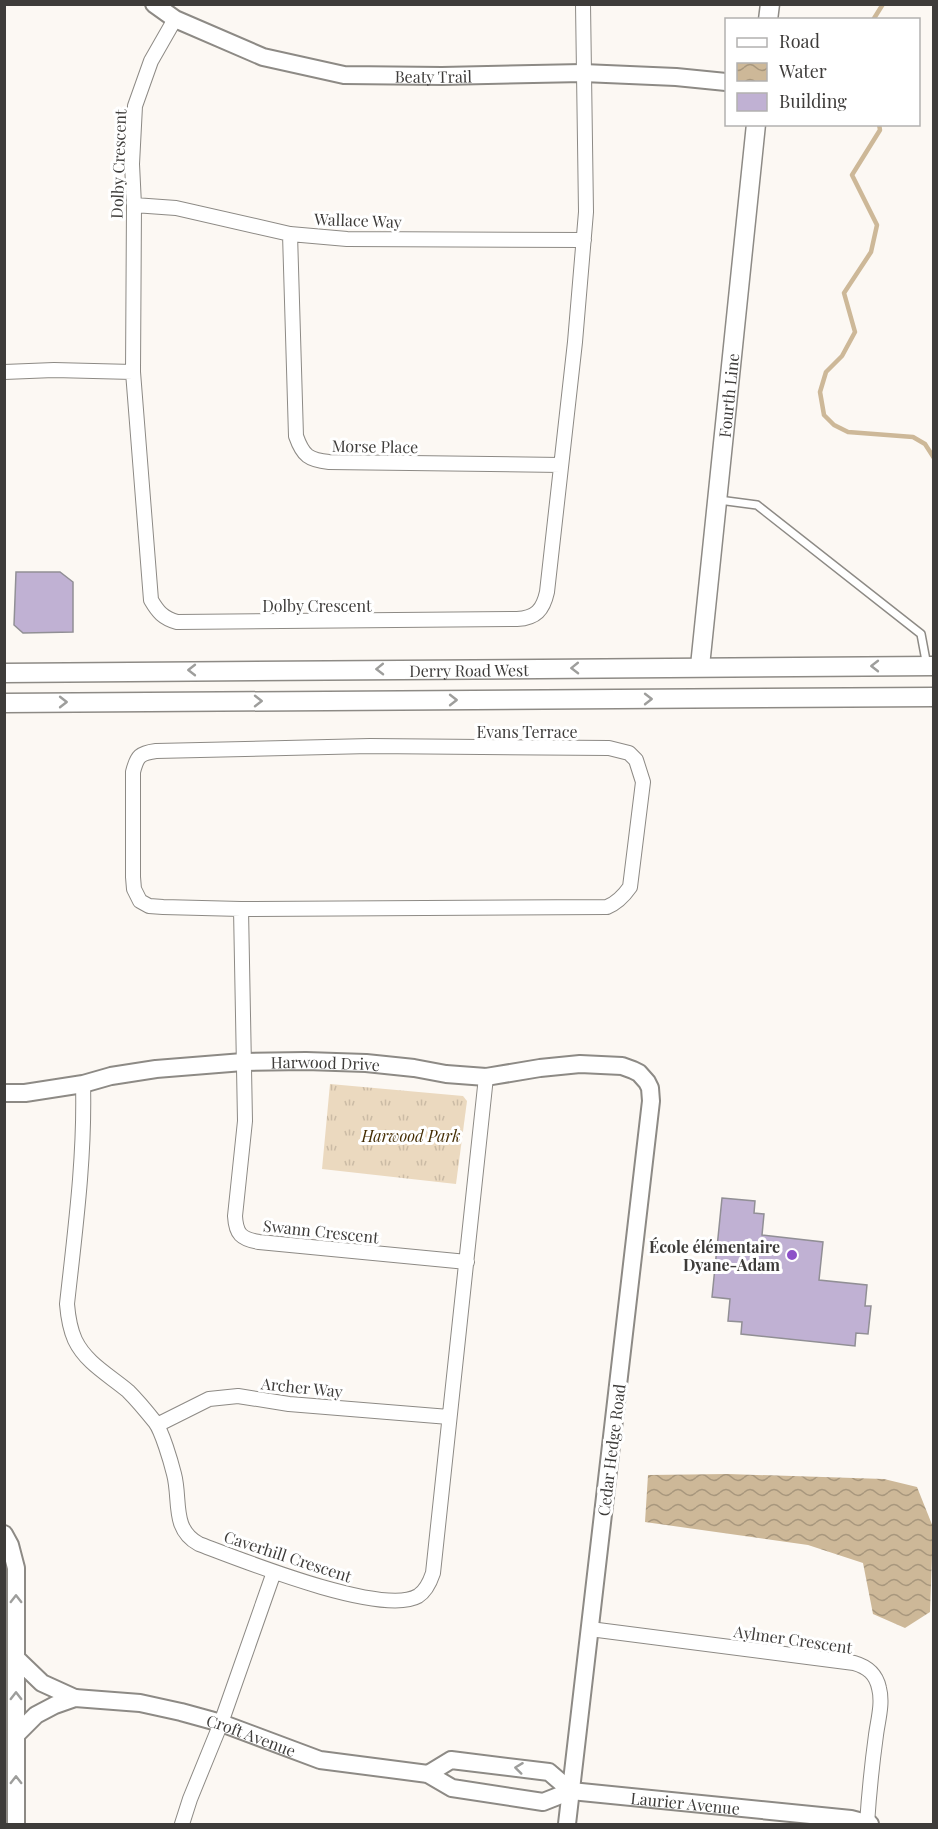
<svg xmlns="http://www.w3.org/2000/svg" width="938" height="1829" font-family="'Playfair Display',serif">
<defs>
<pattern id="grass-tufts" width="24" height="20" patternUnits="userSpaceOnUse" patternTransform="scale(1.5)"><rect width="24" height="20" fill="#ebd9bf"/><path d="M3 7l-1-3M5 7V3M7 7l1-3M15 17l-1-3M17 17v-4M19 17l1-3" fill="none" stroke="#cbbba5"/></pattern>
<pattern id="water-waves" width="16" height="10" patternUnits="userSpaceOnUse" patternTransform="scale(1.5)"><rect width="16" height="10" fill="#cdb898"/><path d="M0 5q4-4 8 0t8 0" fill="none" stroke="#a8977d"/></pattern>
</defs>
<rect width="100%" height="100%" fill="#fcf8f3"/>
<path fill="url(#grass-tufts)" d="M330 1084 463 1096 467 1101 456 1184 322 1169Z"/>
<path fill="url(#water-waves)" d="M728 1474 884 1479 917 1487 933 1527 930 1612 905 1628 873 1614 863 1563 808 1545 645 1522 648 1475Z"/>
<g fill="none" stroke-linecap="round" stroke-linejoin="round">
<path stroke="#cdb898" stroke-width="4.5" d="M873 20 883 4
M879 124 880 130 852 175 877 225 871 252 844 293 855 332 842 356 826 372 820 392 824 415 834 425 848 432 913 437 925 444 934 458"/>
</g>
<path fill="#c0b1d3" stroke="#918f95" stroke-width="1.5" d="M16 572H60L73 582V632L23 633 14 625Z
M722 1198 755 1201 754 1213 764 1214 762 1235 823 1242 819 1280 867 1285 865 1306H871L868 1334 856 1333 855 1346 741 1334 742 1322 728 1321 730 1299 712 1297Z"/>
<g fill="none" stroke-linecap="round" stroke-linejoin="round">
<g stroke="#8d8a85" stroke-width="10">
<path id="service" d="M719 500 757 505 921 634 927 666"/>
</g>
<g stroke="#8d8a85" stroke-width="16">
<path id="minor" d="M175 19 151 61 135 106 132 164 134 205 133 372 151 600C158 612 163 618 177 622L517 619C536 618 543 610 547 592L575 342 586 212 583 4
M134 205 176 208 290 234 347 239 584 240
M290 234 296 436C303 456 309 460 329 462L561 465
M4 372 54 370 133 372
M370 746 609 748 629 753 636 760 643 782 630 887C623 897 617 903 607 907L241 909 163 907 149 906 140 901 134 889 133 877V772C137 756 140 753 156 751Z
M241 909 245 1121 235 1216C236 1234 241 1239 259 1242L467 1262
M83 1084C85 1158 75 1231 67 1304 68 1316 70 1329 75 1340 86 1363 109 1375 128 1391 137 1400 147 1412 155 1422 162 1431 171 1462 174 1474 181 1500 171 1529 199 1544 239 1559 382 1617 418 1596 426 1591 430 1582 433 1573L486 1077
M157 1425 209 1399 238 1396 289 1404 449 1417
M590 1629 854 1663C868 1667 876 1674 879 1688 883 1703 878 1720 876 1735 872 1764 869 1794 867 1824
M182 1824 190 1799 221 1723 274 1572"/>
</g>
<g stroke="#8d8a85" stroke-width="20">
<g id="tertiary">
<path id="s1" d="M154 4 175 19 263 57 344 75 442 76 583 73 676 77 726 82"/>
<path id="s2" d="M4 1093H25L83 1084 111 1076 156 1069 243 1062 306 1061 366 1063 414 1068 446 1074 486 1077 540 1068 580 1064 622 1066 633 1070 639 1073 647 1082 650 1088 651 1101 567 1824"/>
<path d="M4 1534 10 1545 16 1568V1824"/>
<path d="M16 1658 42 1683 75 1698"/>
<path id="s3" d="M16 1735 36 1715 55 1705 75 1698 140 1703 181 1712 221 1723 320 1760 428 1774 452 1788 543 1802 571 1791 851 1819 870 1824"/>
<path d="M428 1774 451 1760 549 1772 571 1791"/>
</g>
</g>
<g stroke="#8d8a85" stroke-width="21">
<g id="secondary">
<path d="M768 20 770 4"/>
<path id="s4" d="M700 666 756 124"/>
<path id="s5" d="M4 673 934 666"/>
<path d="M4 703 934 697"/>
</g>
</g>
<use href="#service" stroke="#fff" stroke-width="7"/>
<use href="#minor" stroke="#fff" stroke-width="14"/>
<use href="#tertiary" stroke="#fff" stroke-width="16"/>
<use href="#secondary" stroke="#fff" stroke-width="18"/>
</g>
<defs><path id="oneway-chevron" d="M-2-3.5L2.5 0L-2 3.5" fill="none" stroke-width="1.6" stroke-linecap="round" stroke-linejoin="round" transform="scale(1.5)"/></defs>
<g stroke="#9e9e9c">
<use href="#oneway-chevron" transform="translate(875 666) rotate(180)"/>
<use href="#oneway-chevron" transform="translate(575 668) rotate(179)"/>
<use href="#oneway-chevron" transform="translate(380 669) rotate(179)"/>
<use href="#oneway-chevron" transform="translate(192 670) rotate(180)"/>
<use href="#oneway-chevron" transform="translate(648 699)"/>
<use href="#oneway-chevron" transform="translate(453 700)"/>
<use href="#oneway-chevron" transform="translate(258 701)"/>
<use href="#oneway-chevron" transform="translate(63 702)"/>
<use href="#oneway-chevron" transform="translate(16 1599) rotate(-90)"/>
<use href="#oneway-chevron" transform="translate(16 1696) rotate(-90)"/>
<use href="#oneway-chevron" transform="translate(519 1768) rotate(-173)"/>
<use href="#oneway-chevron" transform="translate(16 1780) rotate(-90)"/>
</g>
<circle fill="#8d51c8" stroke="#fff" stroke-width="2" cx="792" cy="1255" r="6"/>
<g text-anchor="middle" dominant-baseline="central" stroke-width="6" stroke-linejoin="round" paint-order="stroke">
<g font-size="16" fill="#3e3c3a" stroke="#fff">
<text stroke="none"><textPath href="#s1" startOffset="294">Beaty Trail</textPath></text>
<text transform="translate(118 164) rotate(-88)">Dolby Crescent</text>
<text transform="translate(358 220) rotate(2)">Wallace Way</text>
<text stroke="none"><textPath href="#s4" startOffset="272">Fourth Line</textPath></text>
<text transform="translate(375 446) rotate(1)">Morse Place</text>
<text x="317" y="605">Dolby Crescent</text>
<text stroke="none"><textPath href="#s5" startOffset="465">Derry Road West</textPath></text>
<text x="527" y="731">Evans Terrace</text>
<text stroke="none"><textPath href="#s2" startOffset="324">Harwood Drive</textPath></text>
<text transform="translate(321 1231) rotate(6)">Swann Crescent</text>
<text transform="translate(302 1387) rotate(6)">Archer Way</text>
<text transform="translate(611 1450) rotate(-83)">Cedar Hedge Road</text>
<text transform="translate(288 1556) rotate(18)">Caverhill Crescent</text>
<text transform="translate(793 1639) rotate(8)">Aylmer Crescent</text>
<text stroke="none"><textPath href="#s3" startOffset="252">Croft Avenue</textPath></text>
<text stroke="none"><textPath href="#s3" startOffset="699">Laurier Avenue</textPath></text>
</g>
<g font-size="16" font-style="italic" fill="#442d03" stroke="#fff">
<text x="411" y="1135">Harwood Park</text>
</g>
<g font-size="16" font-weight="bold" fill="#3e3c3a" stroke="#fff" text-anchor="end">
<text x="780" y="1246">École élémentaire<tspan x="780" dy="18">Dyane-Adam</tspan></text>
</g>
</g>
<rect width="938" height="1829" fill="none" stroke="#3e3c3a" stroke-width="12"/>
<rect x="725" y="18" width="195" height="108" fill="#ffffff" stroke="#b2b1b0" stroke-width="1.5"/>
<rect x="737" y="38" width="30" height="9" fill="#ffffff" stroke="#b2b1b0" stroke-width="1.5"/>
<text x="779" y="48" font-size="18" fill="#3e3c3a">Road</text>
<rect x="737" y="63" width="30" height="18" fill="url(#water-waves)" stroke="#b2b1b0" stroke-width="1.5"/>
<text x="779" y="78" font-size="18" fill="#3e3c3a">Water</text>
<rect x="737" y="93" width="30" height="18" fill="#c0b1d3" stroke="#b2b1b0" stroke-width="1.5"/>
<text x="779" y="108" font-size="18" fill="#3e3c3a">Building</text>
</svg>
